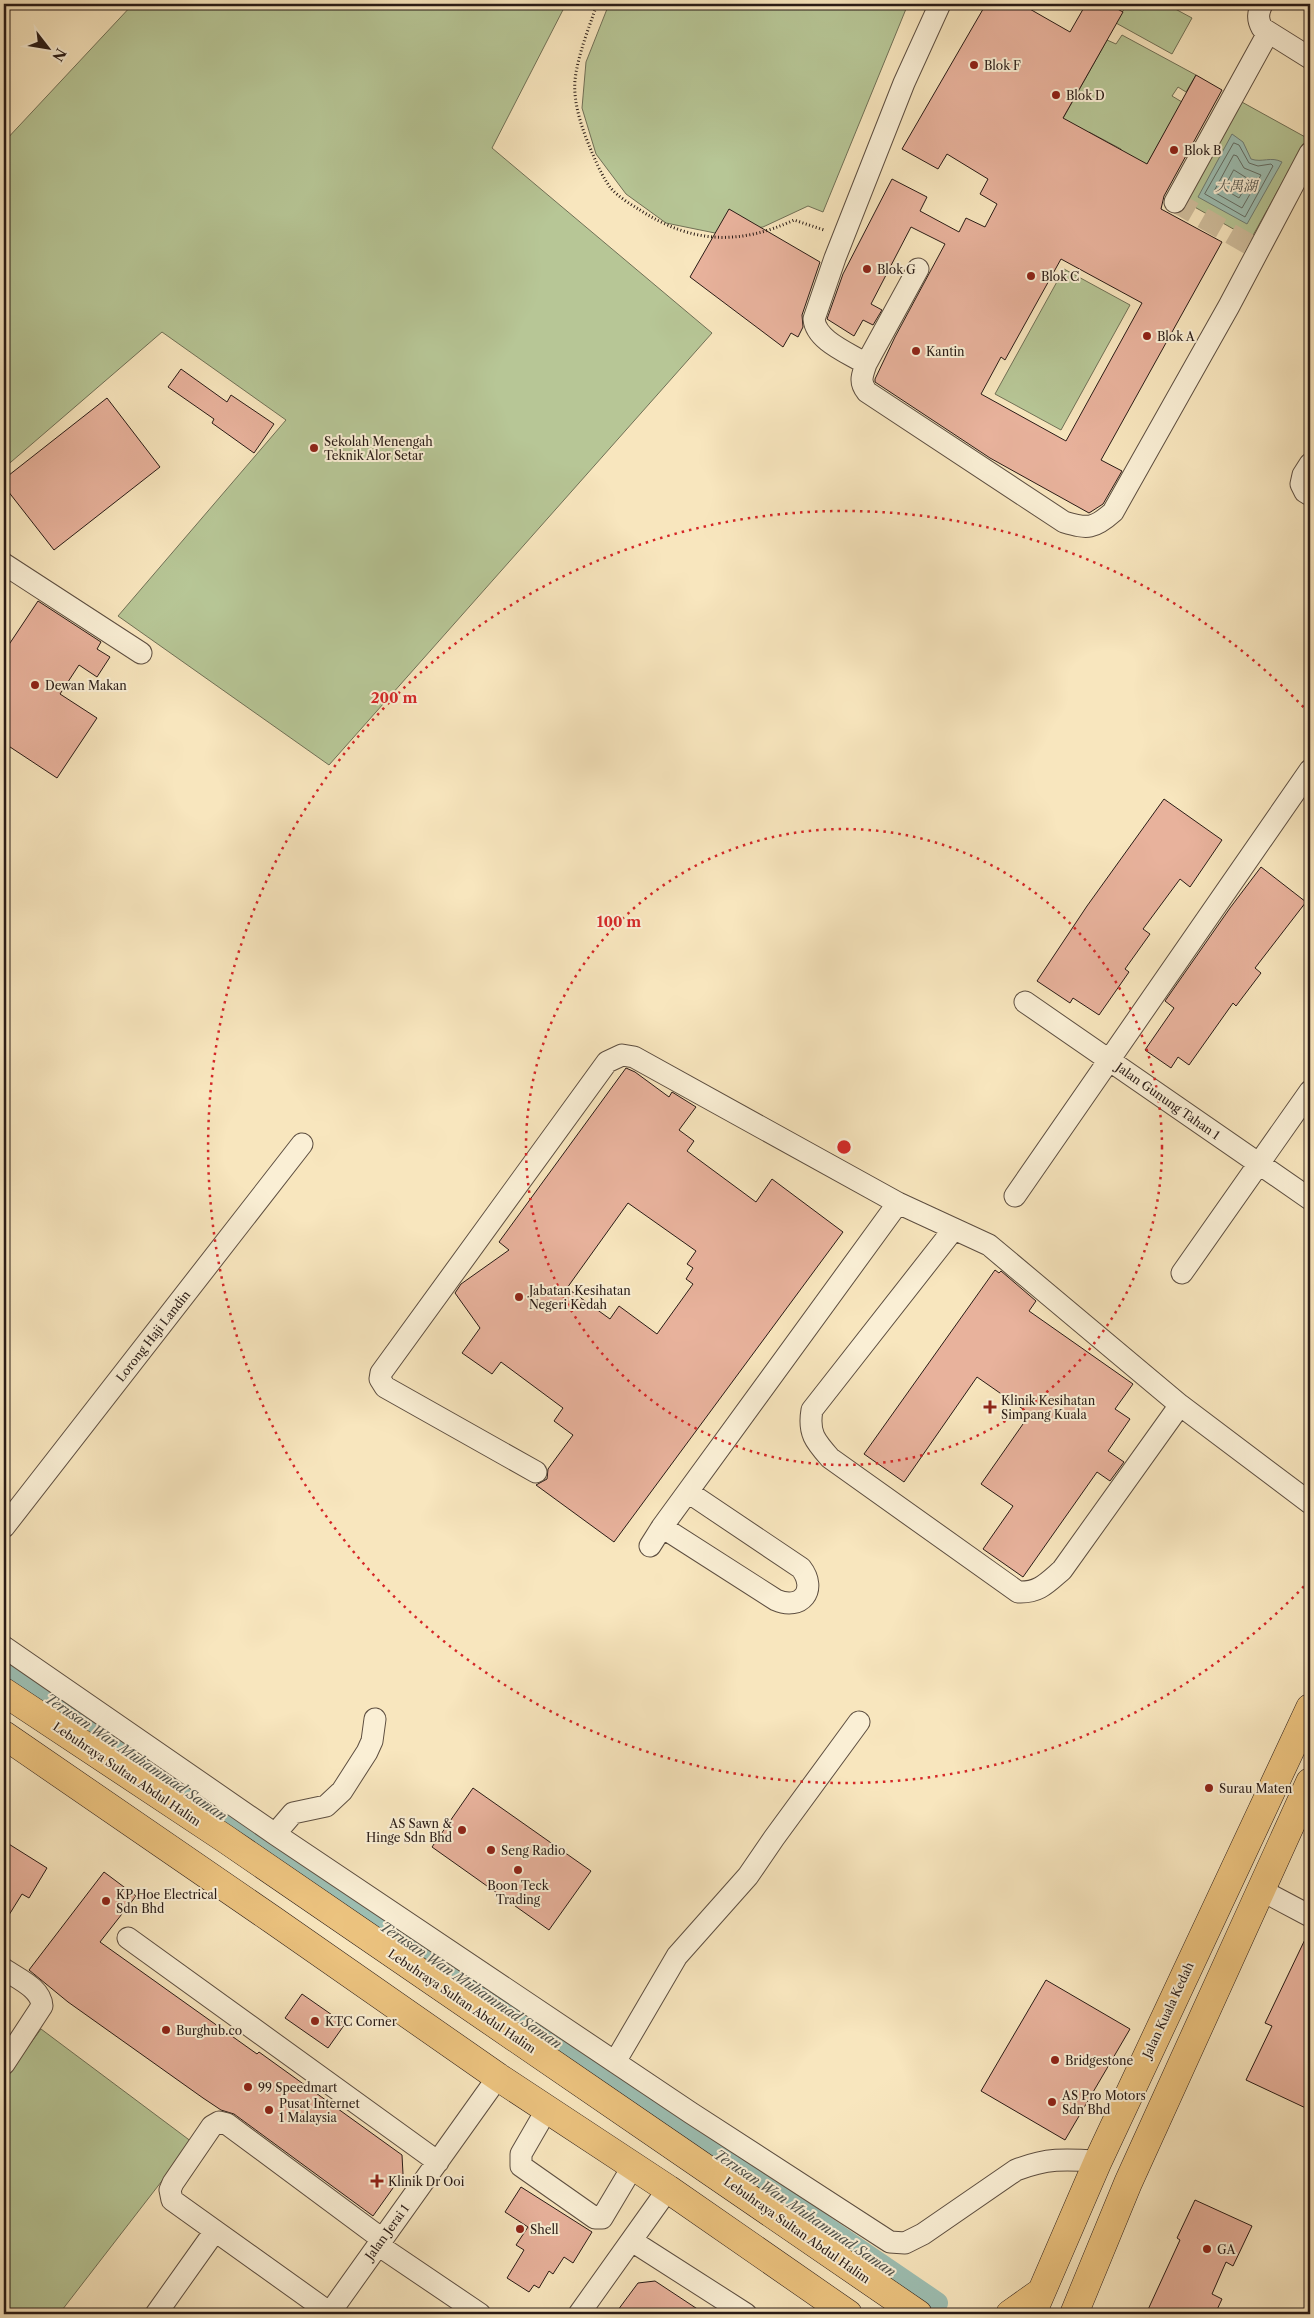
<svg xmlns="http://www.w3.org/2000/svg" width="1314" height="2318" font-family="'Libre Caslon Text','Noto Serif SC',serif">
<rect width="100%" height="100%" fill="#f8e6be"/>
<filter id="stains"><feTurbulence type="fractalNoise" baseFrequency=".004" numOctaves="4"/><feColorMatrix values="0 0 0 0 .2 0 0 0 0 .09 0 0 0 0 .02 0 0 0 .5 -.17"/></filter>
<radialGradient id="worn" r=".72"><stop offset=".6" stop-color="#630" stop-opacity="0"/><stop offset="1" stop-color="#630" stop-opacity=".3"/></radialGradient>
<path fill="#b7c696" stroke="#707056" d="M133 4H566L492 148 712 333 329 765 118 616 286 420 162 332 4 468V142Z
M609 4H908L823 212 808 206 763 227 715 233 666 223 626 194 596 154 582 108 586 62Z
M1127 4H1166L1192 18 1172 54 1116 23Z
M1122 35 1196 75 1186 92 1178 87 1172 96 1182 102 1122 209 1121 149 1089 132 1064 177 1038 163 1107 40 1116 44Z
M1240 101 1307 138 1251 239 1184 201Z
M1064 269 1130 305 1061 430 995 394Z
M41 2029 192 2142 59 2314H4V2079Z"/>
<path fill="#9dbfb3" stroke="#6f7d74" d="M1232 134 1243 142 1251 159C1262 163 1271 156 1282 162L1247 224 1198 197Z"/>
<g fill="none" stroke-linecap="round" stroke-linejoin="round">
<path stroke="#636d64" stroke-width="1" d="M1234 143 1239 145 1249 163 1258 166 1271 164 1273 166 1245 217 1205 194Z
M1234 155 1237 156 1244 168 1261 175 1242 208 1214 192Z
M1234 170 1250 180 1239 198 1224 189Z"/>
<path stroke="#9dbfb3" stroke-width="22" d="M4 1667 937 2303"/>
</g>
<path fill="#e8b29c" stroke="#291b16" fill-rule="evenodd" d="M986 4H1021L1070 32 1086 4H1108L1123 12 1063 118 1147 164 1196 75 1222 90 1164 196 1161 209 1222 242 1101 460 1122 471 1103 504 1089 513 990 458 875 382V379L895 337 945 244 911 227 871 304 882 310 873 325 863 320 854 336 827 319 843 274 892 179 927 197 920 211 959 232 966 218 985 227 997 204 980 194 988 179 947 154 938 169 902 149ZM1061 259 1142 303 1066 441 981 394 1001 357 1005 360Z
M729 209 820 262 802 315 803 327 798 337 791 333 783 347 690 277Z
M181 369 227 402 231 395 274 424 254 453 212 423 214 419 168 387Z
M107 398 160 467 54 550 4 486V479Z
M38 601 101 642 97 649 110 657 97 677 79 665 60 694 97 718 57 778 4 743V652Z
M1164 799 1222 840 1190 887 1180 879 1143 929 1150 934 1125 969 1129 972 1099 1015 1073 998 1070 1003 1037 981 1087 906Z
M1261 867 1306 902 1255 968 1261 973 1236 1006 1233 1003 1189 1065 1178 1057 1171 1068 1145 1050 1174 1008 1165 1001 1230 908Z
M626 1068 635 1072 669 1097 672 1092 696 1107 679 1130 694 1141 687 1151 756 1202 772 1179 843 1232 614 1542 536 1485 547 1479 548 1469 573 1435 554 1421 563 1408 501 1362 492 1374 462 1353 480 1328 455 1293 461 1284 509 1250 499 1242ZM628 1203 696 1251 687 1264 693 1268 686 1279 693 1284 657 1334 619 1306 610 1319 567 1288Z
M995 1270 999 1273 1001 1271 1036 1301 1029 1311 1133 1384 1115 1409 1130 1419 1108 1451 1124 1462 1110 1481 1097 1472 1023 1577 983 1549 1013 1506 981 1484 1030 1414 977 1377 904 1482 864 1454Z
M473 1788 591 1871 549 1930 432 1847Z
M4 1841 47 1868 29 1898 22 1894 4 1923Z
M104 1872 136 1896 100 1942 257 2054 259 2052 402 2155 403 2174 373 2216 234 2114 221 2110 203 2098 68 2002 29 1970Z
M1310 1929V2110L1246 2080 1272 2026 1265 2023Z
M1046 1980 1130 2029 1065 2140 981 2091Z
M302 1994 345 2024 328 2048 285 2018Z
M521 2187 592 2232 573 2263 564 2257 553 2274 549 2271 539 2288 534 2285 529 2292 507 2278 524 2250 516 2245 528 2227 505 2212Z
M1195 2200 1252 2226 1233 2266 1226 2262 1212 2294 1222 2299 1215 2314H1146L1180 2240 1177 2238Z
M655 2281 705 2314H615L638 2283Z"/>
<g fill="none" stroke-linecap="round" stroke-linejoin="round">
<path stroke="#cfbd9c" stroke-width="21" stroke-dasharray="21 11" stroke-linecap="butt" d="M1175 202 1259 250"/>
<g stroke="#5d4e40" stroke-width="23">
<path id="minor" d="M1262 4C1258 13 1257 19 1262 28L1310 58
M1175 202 1268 33
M918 269 866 364C862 376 859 382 867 392L1064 522C1088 529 1094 529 1113 512L1229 306 1310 153
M866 364C849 353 816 341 814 319L835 258 904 83 940 4
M1310 464 1303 475 1301 484 1305 492 1310 495
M4 564 141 653
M1025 1002 1310 1199
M1015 1196 1310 770
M953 1230 812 1410C808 1433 815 1441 830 1458L1018 1592C1039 1593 1047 1583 1062 1570L1180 1405
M1182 1273 1310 1091
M536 1472 385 1387 380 1379 381 1373 607 1062 622 1055 634 1057 898 1203 989 1245 1180 1405 1310 1503
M4 1527 302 1144
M662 1527 776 1600C801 1611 818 1590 801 1568L688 1492
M650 1546 662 1527 898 1203
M4 1647 275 1834 691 2113 890 2242 905 2243 923 2234 1016 2170C1047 2158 1064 2159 1098 2161
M275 1834 293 1813 326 1806 342 1791 367 1752 372 1741 375 1719
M1261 1890 1310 1916
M128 1938 438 2162
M4 1969C18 1979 41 1988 42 2006L4 2064
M615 2062 677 1956 748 1876 774 1838 859 1722
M547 2109 521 2154V2166L595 2218H602L633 2166
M632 2241 746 2314
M378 2245 480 2314
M330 2313 172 2200 170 2190 173 2183 212 2126 219 2122 227 2124 382 2239
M156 2314 215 2231
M329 2314 498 2077
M579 2314 668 2189"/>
</g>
<g stroke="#291b16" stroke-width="29">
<path id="major" d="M4 1692 224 1838 918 2314
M4 1735 273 1920 498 2077 668 2189 848 2314
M1010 2314 1041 2292
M1032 2314 1098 2161 1310 1708
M1074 2314 1128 2183 1310 1782"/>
</g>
<path stroke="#291b16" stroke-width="3" stroke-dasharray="1 2.5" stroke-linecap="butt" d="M597 4C589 28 578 54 575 80 573 103 582 129 591 150 596 162 602 176 610 187 617 196 630 204 640 210 691 243 738 246 794 220L824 230"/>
<use href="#minor" stroke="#faefd5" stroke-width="21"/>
<use href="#major" stroke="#ecc37f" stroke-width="28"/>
</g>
<g fill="none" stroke="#d62828" stroke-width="2.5" stroke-dasharray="2.5 5">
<circle cx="844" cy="1147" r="318"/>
<path d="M1309 1581A636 636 0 1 1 1309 713"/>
</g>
<g fill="#8f2418" stroke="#faefd5" stroke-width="2">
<circle cx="974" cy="65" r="5"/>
<circle cx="1056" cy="95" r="5"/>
<circle cx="1174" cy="150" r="5"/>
<circle cx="867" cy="269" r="5"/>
<circle cx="1031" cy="276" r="5"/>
<circle cx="1147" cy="336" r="5"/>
<circle cx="916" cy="351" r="5"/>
<circle cx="314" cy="448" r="5"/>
<circle cx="35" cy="685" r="5"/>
<circle cx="519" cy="1297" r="5"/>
<path d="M987.5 1399.5h5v5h5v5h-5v5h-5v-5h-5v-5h5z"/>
<circle cx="1209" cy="1788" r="5"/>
<circle cx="462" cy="1830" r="5"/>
<circle cx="491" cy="1850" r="5"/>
<circle cx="518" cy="1870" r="5"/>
<circle cx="106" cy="1901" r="5"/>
<circle cx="315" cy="2021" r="5"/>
<circle cx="166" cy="2030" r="5"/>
<circle cx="1055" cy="2060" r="5"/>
<circle cx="248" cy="2087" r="5"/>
<circle cx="1052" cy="2102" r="5"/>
<circle cx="269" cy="2110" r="5"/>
<path d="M374.5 2173.5h5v5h5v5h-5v5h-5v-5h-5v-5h5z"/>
<circle cx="520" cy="2229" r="5"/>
<circle cx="1207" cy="2249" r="5"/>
</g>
<g text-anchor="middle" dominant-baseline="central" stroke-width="4" stroke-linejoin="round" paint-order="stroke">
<g font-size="12" fill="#291b16" stroke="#faefd5" text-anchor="start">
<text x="984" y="65">Blok F</text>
<text x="1066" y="95">Blok D</text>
<text x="1184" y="150">Blok B</text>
<text x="877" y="269">Blok G</text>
<text x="1041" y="276">Blok C</text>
<text x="1157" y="336">Blok A</text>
<text x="926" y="351">Kantin</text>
<text x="324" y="441">Sekolah Menengah<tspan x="324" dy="14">Teknik Alor Setar</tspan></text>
<text x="45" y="685">Dewan Makan</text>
<text x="529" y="1290">Jabatan Kesihatan<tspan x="529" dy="14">Negeri Kedah</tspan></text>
<text x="1001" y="1400">Klinik Kesihatan<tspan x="1001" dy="14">Simpang Kuala</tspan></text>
<text x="1219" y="1788">Surau Maten</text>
<text x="452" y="1823" text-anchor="end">AS Sawn &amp;<tspan x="452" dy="14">Hinge Sdn Bhd</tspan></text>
<text x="501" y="1850">Seng Radio</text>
<text x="518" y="1885" text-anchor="middle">Boon Teck<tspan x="518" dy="14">Trading</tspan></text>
<text x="116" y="1894">KP Hoe Electrical<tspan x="116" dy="14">Sdn Bhd</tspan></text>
<text x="325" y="2021">KTC Corner</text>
<text x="176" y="2030">Burghub.co</text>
<text x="1065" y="2060">Bridgestone</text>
<text x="258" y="2087">99 Speedmart</text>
<text x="1062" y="2095">AS Pro Motors<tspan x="1062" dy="14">Sdn Bhd</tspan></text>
<text x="279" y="2103">Pusat Internet<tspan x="279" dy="14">1 Malaysia</tspan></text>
<text x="388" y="2181">Klinik Dr Ooi</text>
<text x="530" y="2229">Shell</text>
<text x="1217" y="2249">GA</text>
</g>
<g font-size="12" fill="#291b16" stroke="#faefd5">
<text transform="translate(1168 1101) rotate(35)">Jalan Gunung Tahan 1</text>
<text transform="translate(153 1336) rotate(-52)">Lorong Haji Landin</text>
<text transform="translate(127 1774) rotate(34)">Lebuhraya Sultan Abdul Halim</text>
<text transform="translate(462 2001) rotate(34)">Lebuhraya Sultan Abdul Halim</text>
<text transform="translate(1168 2010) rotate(-65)">Jalan Kuala Kedah</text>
<text transform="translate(797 2230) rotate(35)">Lebuhraya Sultan Abdul Halim</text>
<text transform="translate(387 2232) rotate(-54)">Jalan Jerai 1</text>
</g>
<g font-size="14" font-style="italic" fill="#52544d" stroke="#faefd5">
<text x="1236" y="186">大禺湖</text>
<text transform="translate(136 1757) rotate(34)">Terusan Wan Muhammad Saman</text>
<text transform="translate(471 1985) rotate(34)">Terusan Wan Muhammad Saman</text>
<text transform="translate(805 2213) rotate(34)">Terusan Wan Muhammad Saman</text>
</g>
</g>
<circle cx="844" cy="1147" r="8" fill="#d62828" stroke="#faefd5" stroke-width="2.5"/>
<g font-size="15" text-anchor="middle" font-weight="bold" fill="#d62828" stroke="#faefd5" stroke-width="4" stroke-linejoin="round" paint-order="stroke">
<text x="394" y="703">200 m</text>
<text x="619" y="927">100 m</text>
</g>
<rect width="1314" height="2318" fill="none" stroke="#f8e6be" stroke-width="20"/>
<rect x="5" y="5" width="1304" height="2308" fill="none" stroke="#291b16" stroke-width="2.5"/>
<rect x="10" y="10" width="1294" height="2298" fill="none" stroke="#291b16"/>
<g transform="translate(48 48) rotate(121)" stroke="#faefd5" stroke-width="4" paint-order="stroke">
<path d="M0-4L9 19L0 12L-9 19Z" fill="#291b16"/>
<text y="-8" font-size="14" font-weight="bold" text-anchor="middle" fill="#291b16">N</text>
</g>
<rect width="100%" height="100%" filter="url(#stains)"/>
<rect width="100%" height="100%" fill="url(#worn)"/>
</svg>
